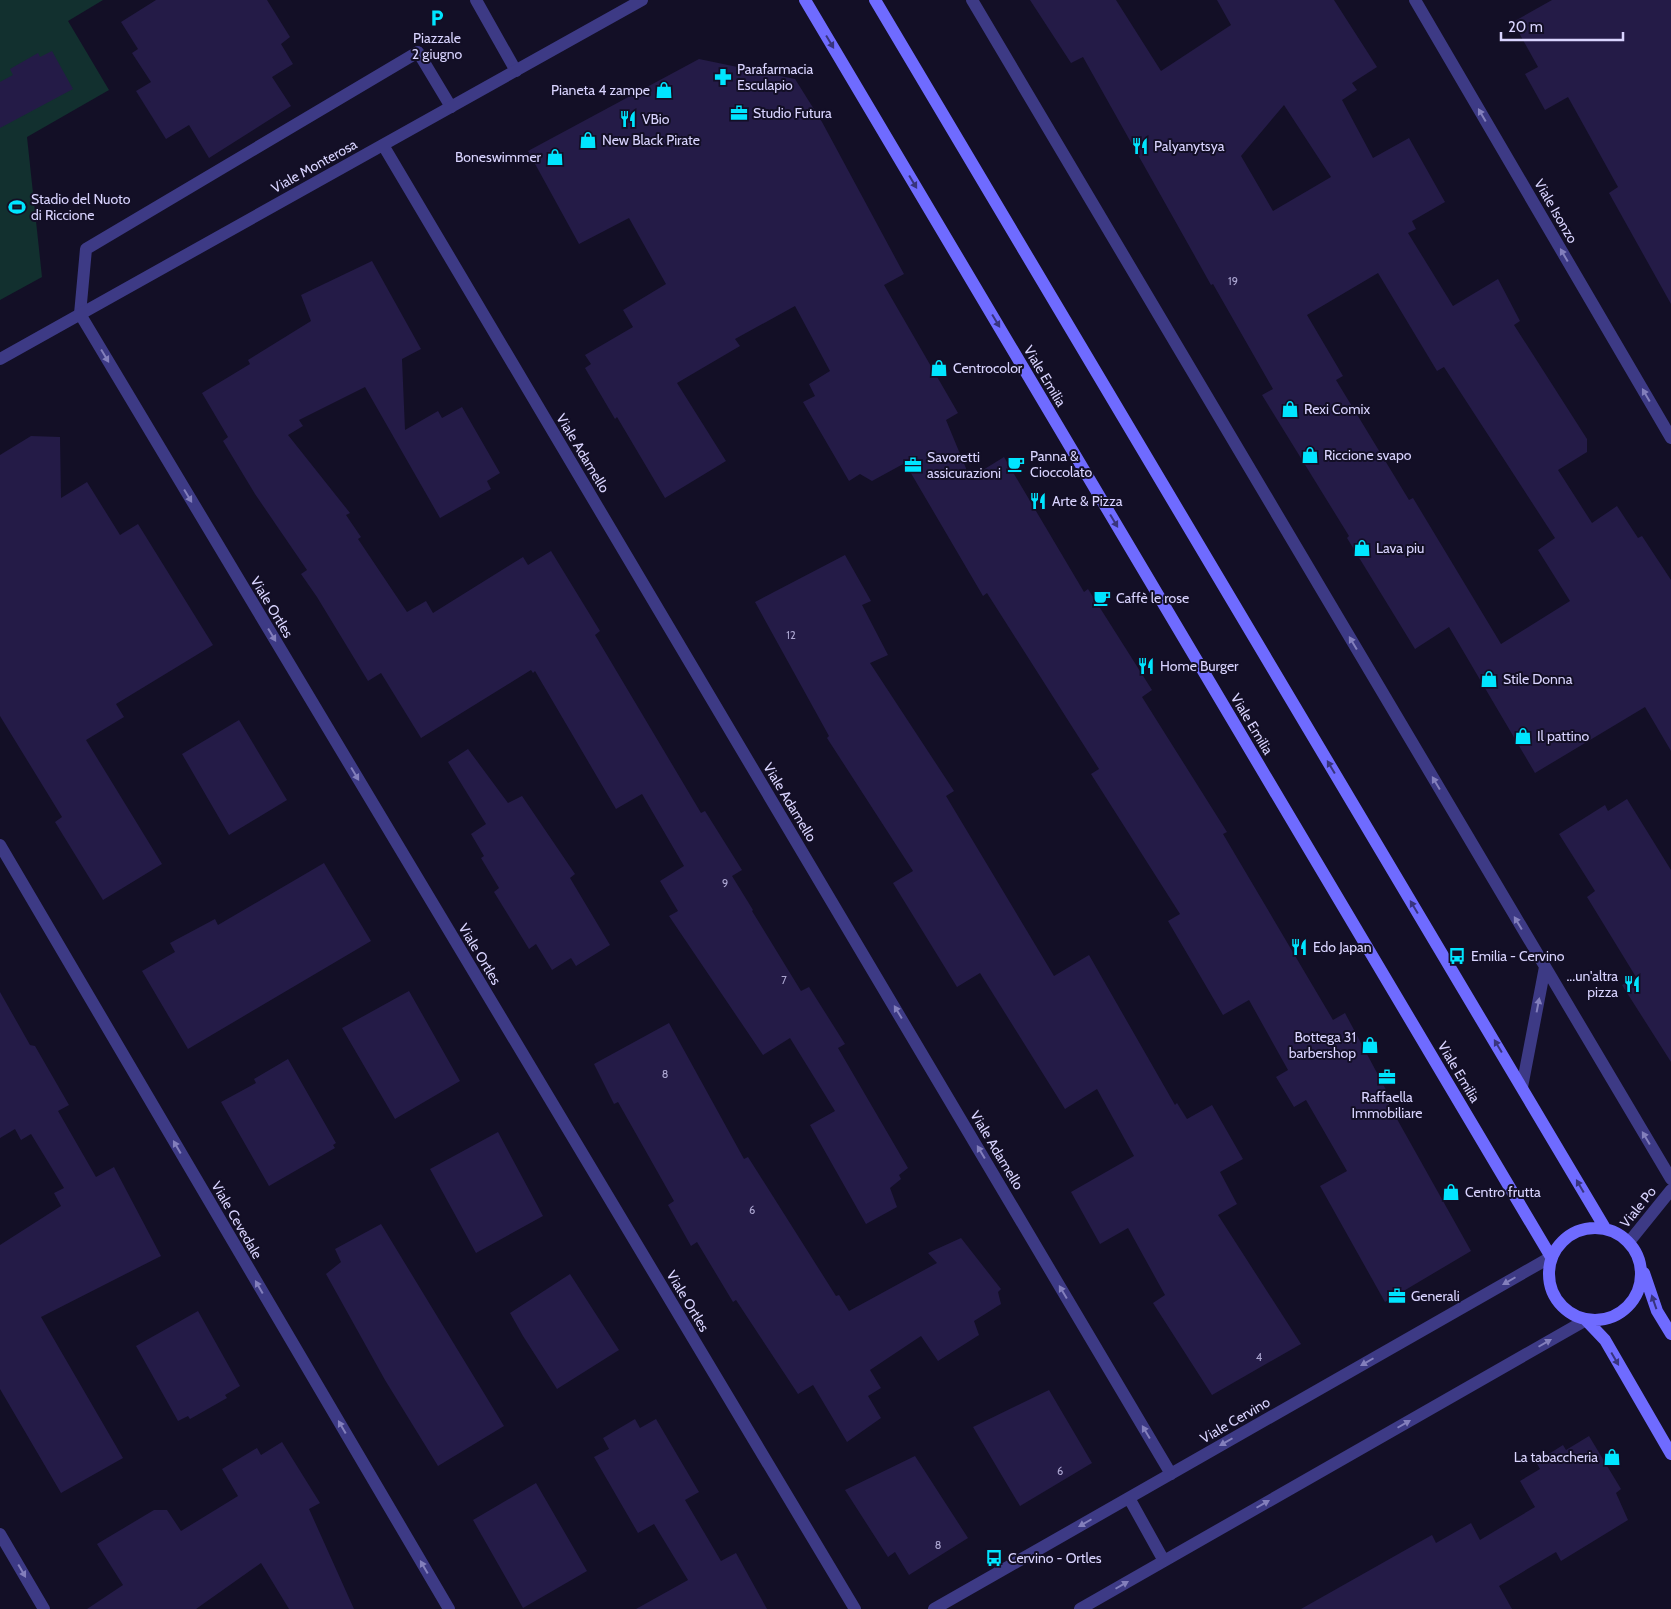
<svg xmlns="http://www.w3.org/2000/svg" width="1671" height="1609" font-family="Cabin,sans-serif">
<rect width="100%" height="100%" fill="#130f26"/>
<path fill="#12302f" d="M0 0H103L68 21 109 90 27 137 42 277 0 300Z"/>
<path fill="#241b47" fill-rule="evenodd" d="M156 0H267L290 37 281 44 293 64 272 77 291 106 209 158 189 125 166 139 136 91 151 82 132 53 138 49 121 22Z
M1030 0H1116L1161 71 1231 25 1217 0H1334L1377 67 1352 83 1357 90 1342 100 1373 158 1409 138 1445 202 1412 221 1416 229 1408 233 1453 306 1498 279 1520 321 1514 325 1587 439V452L1558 470 1592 523 1617 506 1638 538 1642 536 1671 580V751L1645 707 1535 773 1449 627 1415 649 1347 538 1349 536 1262 395 1273 389 1213 284 1211 285 1192 251 1083 57 1071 63ZM1284 105 1331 177 1273 211 1241 156ZM1378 273 1437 371 1444 367 1555 538 1538 550 1570 601 1501 644 1413 498 1409 500 1336 380 1343 376 1307 315Z
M1552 0H1671V304L1609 193 1618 187 1568 97 1545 110 1525 74 1538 67 1513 22Z
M52 51 73 89 0 128V82L13 75 10 69 38 53 40 57Z
M699 59 795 79 822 122 904 274 884 285 958 413 946 420 970 478 1004 457 1084 592 1088 589 1152 690 1142 697 1227 832 1223 834 1333 1020 1345 1013 1392 1101 1388 1103 1471 1251 1385 1302 1320 1186 1347 1171 1306 1100 1294 1107 1276 1077 1288 1070 1249 1000 1223 1015 1168 921 1180 914 1091 774 1099 769 987 593 983 596 905 463 872 481 860 474 849 481 803 402 815 396 809 384 830 371 795 306 735 339 740 346 677 383 726 461 665 498 617 417 615 419 585 368 591 364 585 355 633 327 623 310 666 284 629 218 579 244 528 151Z
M372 261 421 349 402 359 405 430 438 411 442 418 462 407 500 473 487 481 491 489 440 518 365 387 299 420 303 426 288 435 350 513 346 515 361 537 358 539 407 612 426 601 433 613 523 557 528 565 551 551 600 631 595 635 701 813 705 811 742 870 732 876 753 910 752 911 801 991 809 987 845 1044 838 1048 908 1168 899 1175 901 1179 890 1188 897 1207 866 1224 810 1125 835 1111 790 1038 763 1055 669 916 678 911 660 881 684 866 642 794 616 809 535 671 533 673 531 670 421 738 381 673 368 681 317 597 301 574 307 570 255 494 223 441 228 437 202 393 250 364 248 360 311 321 301 295Z
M31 436 60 437 61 498 87 482 120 535 138 524 213 645 116 704 124 717 86 740 162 864 103 900 55 822 62 817 0 716V455Z
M845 555 871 601 862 605 888 655 870 663 954 791 946 796 1054 976 1089 955 1175 1105 1177 1103 1187 1119 1212 1105 1243 1159 1220 1172 1237 1204 1218 1215 1301 1344 1212 1395 1153 1303 1165 1295 1128 1228 1100 1244 1071 1192 1134 1156 1097 1089 1065 1109 980 973 957 987 893 883 913 871 827 738 829 736 755 602Z
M239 720 287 800 229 835 182 754Z
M468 749 508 803 522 796 575 874 570 878 610 945 576 966 571 958 552 970 536 944 529 949 494 892 499 888 481 858 484 856 471 834 486 824 448 762Z
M1627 799 1671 870V1062L1622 985 1636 977 1587 897 1595 891 1559 834 1605 805 1608 811Z
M324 863 371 941 188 1049 142 971 175 952 170 943 215 919 218 925Z
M409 991 460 1081 395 1119 342 1028Z
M0 992 30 1045 35 1046 69 1105 58 1111 96 1177 114 1167 161 1256 41 1317 123 1458 61 1493 0 1389V1245L61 1206 54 1193 64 1188 31 1134 21 1140 15 1129 0 1138Z
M669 1023 744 1159 748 1157 836 1296 839 1295 849 1311 937 1263 928 1253 961 1238 1001 1289 998 1292 1001 1304 974 1321 979 1335 938 1361 921 1336 870 1370 881 1388 868 1396 881 1418 847 1442 813 1385 798 1394 736 1300 733 1302 697 1242 691 1246 668 1205 674 1201 618 1102 614 1104 594 1064Z
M288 1059 336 1143 333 1145 335 1148 269 1186 221 1102 256 1083 254 1079Z
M498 1132 543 1216 476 1253 430 1169Z
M381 1224 504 1426 438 1466 385 1380 326 1274 341 1262 335 1249Z
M570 1274 619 1350 557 1389 523 1336 510 1313Z
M198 1311 240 1386 225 1395 227 1398 190 1419 188 1416 178 1421 136 1346Z
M1049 1390 1092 1463 1020 1506 973 1427Z
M635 1419 640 1428 656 1419 699 1492 685 1500 721 1561 736 1553 767 1609H636L688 1580 654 1524 638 1533 594 1457 609 1449 603 1438Z
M1589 1436 1621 1489 1616 1493 1628 1520 1561 1561 1556 1552 1499 1586 1512 1609H1301L1432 1535 1436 1543 1471 1523 1480 1540 1535 1507 1520 1481 1540 1469 1536 1462 1563 1445 1566 1450Z
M282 1442 320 1503 309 1509 354 1609H289L261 1563 196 1609H87L123 1585 97 1544 154 1510H167L181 1531 238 1496 222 1469 257 1448 261 1455Z
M915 1456 968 1538 909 1575 895 1552 888 1557 845 1490Z
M536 1483 587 1571 523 1608 473 1520Z"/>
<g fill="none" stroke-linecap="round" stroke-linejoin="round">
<path stroke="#3d3a85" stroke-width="12" d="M476 0 516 71
M80 314 86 249 418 52 451 107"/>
<path stroke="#3d3a85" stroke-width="12" d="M972 0 1671 1179
M1415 0 1671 438
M383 145 1171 1474
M80 314 855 1609
M0 359 642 0
M0 845 449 1609
M1522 1087 1545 967
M1629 1242 1671 1190
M1129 1498 1164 1561
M0 1534 44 1609
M934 1609 1551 1257
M1080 1609 1586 1320"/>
<path stroke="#6f6bff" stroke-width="12" d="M805 0 1551 1257
M875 0 1605 1228
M1549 1274a46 46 0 1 1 92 0a46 46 0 1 1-92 0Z
M1644 1273 1657 1311 1671 1334
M1586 1320 1605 1340 1671 1454"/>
</g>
<defs><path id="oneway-solid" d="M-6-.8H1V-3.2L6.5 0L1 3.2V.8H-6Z" transform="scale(1.25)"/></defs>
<g fill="#38347d">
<use href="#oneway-solid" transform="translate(830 42) rotate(59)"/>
<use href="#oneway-solid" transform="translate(913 182) rotate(59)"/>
<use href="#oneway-solid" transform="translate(996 321) rotate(59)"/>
<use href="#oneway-solid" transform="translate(1114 521) rotate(59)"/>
<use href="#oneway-solid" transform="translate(1331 767) rotate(-121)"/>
<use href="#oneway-solid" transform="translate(1414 907) rotate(-121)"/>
<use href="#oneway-solid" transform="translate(1498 1046) rotate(-121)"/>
<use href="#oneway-solid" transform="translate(1580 1186) rotate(-120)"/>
<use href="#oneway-solid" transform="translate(1654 1302) rotate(-109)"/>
<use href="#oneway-solid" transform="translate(1615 1359) rotate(60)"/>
</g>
<g fill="#837fbc">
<use href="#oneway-solid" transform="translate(1482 115) rotate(-120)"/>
<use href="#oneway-solid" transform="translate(1564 255) rotate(-120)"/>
<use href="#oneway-solid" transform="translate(105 356) rotate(59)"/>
<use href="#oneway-solid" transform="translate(1646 395) rotate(-120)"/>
<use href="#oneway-solid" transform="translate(188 496) rotate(59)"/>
<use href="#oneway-solid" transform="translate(272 635) rotate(59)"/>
<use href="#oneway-solid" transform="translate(1353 643) rotate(-121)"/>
<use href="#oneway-solid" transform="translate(355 774) rotate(59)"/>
<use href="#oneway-solid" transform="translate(1436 783) rotate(-121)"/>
<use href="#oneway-solid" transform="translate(1518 923) rotate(-121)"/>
<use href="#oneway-solid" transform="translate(1538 1005) rotate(-79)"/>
<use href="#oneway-solid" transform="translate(898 1012) rotate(-121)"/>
<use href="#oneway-solid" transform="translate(1646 1138) rotate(-121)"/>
<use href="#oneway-solid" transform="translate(177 1147) rotate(-120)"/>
<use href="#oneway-solid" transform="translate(981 1152) rotate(-121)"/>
<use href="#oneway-solid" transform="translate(1509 1281) rotate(150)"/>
<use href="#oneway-solid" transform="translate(259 1287) rotate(-120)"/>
<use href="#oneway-solid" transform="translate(1063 1292) rotate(-121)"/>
<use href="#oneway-solid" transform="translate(1545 1343) rotate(-30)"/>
<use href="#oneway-solid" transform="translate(1367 1362) rotate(150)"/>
<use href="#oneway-solid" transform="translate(1404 1424) rotate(-30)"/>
<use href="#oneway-solid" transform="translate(342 1427) rotate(-120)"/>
<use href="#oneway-solid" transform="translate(1146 1432) rotate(-121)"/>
<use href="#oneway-solid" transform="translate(1226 1442) rotate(150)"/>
<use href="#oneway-solid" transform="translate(1263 1504) rotate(-30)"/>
<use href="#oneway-solid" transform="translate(1085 1523) rotate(150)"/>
<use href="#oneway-solid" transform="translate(424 1567) rotate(-120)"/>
<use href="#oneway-solid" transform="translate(22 1571) rotate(60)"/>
<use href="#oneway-solid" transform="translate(1122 1585) rotate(-30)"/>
</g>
<defs>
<g id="parking-bare" transform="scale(1.35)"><path d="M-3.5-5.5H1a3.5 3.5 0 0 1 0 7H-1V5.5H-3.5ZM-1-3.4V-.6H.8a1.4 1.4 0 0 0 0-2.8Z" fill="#00e5ff" stroke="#130f26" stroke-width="2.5" paint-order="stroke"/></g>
<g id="pharmacy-bare" transform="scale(1.35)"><path d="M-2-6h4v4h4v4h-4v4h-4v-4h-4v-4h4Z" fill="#00e5ff" stroke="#130f26" stroke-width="2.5" paint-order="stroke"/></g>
<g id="shop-bare" transform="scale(1.35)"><path d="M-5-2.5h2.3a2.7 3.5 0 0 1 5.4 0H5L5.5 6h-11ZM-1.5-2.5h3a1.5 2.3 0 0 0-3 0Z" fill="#00e5ff" stroke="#130f26" stroke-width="2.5" paint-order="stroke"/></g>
<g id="office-bare" transform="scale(1.35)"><path d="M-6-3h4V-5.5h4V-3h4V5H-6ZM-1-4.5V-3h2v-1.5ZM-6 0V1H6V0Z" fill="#00e5ff" stroke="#130f26" stroke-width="2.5" paint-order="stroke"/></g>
<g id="restaurant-bare" transform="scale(1.35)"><path d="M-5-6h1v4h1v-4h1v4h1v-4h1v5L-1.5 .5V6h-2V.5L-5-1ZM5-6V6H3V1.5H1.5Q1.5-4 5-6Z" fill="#00e5ff" stroke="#130f26" stroke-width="2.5" paint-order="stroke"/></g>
<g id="stadium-bare" transform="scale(1.35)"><path d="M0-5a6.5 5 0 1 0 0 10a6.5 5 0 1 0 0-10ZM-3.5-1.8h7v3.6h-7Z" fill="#00e5ff" stroke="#130f26" stroke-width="2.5" paint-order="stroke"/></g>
<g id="cafe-bare" transform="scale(1.35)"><path d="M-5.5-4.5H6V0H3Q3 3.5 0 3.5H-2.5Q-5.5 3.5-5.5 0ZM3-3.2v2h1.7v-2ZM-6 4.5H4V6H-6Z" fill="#00e5ff" stroke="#130f26" stroke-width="2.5" paint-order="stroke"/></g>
<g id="bus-bare" transform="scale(1.35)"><path d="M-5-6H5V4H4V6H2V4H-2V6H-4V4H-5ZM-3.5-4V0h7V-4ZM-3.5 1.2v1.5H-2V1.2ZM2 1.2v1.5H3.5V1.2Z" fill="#00e5ff" stroke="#130f26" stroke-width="2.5" paint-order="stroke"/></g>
</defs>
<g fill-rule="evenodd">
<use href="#parking-bare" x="437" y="18"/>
<use href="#pharmacy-bare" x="723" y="77"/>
<use href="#shop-bare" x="664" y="90"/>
<use href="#office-bare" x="739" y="113"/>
<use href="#restaurant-bare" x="628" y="119"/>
<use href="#shop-bare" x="588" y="140"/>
<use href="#restaurant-bare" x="1140" y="146"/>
<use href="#shop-bare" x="555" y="157"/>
<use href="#stadium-bare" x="17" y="207"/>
<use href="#shop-bare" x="939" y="368"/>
<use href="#shop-bare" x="1290" y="409"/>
<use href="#shop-bare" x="1310" y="455"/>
<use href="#cafe-bare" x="1016" y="464"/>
<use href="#office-bare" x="913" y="465"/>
<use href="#restaurant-bare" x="1038" y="501"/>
<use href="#shop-bare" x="1362" y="548"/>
<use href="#cafe-bare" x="1102" y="598"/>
<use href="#restaurant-bare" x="1146" y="666"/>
<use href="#shop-bare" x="1489" y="679"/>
<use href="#shop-bare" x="1523" y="736"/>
<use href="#restaurant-bare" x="1299" y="947"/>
<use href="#bus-bare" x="1457" y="956"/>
<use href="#restaurant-bare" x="1632" y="984"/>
<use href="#shop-bare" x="1370" y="1045"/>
<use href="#office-bare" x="1387" y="1077"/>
<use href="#shop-bare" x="1451" y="1192"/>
<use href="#office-bare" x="1397" y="1296"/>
<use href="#shop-bare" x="1612" y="1457"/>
<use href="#bus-bare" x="994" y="1558"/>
</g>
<g text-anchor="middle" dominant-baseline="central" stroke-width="4" stroke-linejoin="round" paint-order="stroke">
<g font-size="11" fill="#aca6d1">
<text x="1233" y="281">19</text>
<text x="791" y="635">12</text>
<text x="725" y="883">9</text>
<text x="784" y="980">7</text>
<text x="665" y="1074">8</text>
<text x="752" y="1210">6</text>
<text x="1259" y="1357">4</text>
<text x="1060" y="1471">6</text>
<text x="938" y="1545">8</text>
</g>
<g font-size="14" fill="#d9d4ff" stroke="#130f26" text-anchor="start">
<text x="437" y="38" text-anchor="middle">Piazzale<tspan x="437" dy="16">2 giugno</tspan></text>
<text x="737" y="69">Parafarmacia<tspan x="737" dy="16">Esculapio</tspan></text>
<text x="650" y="90" text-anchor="end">Pianeta 4 zampe</text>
<text x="753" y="113">Studio Futura</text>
<text x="642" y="119">VBio</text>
<text x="602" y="140">New Black Pirate</text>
<text x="1154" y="146">Palyanytsya</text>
<text x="541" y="157" text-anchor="end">Boneswimmer</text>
<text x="31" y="199">Stadio del Nuoto<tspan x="31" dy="16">di Riccione</tspan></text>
<text x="953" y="368">Centrocolor</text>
<text x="1304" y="409">Rexi Comix</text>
<text x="1324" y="455">Riccione svapo</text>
<text x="1030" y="456">Panna &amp;<tspan x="1030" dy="16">Cioccolato</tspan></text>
<text x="927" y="457">Savoretti<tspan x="927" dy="16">assicurazioni</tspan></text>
<text x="1052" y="501">Arte &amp; Pizza</text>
<text x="1376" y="548">Lava piu</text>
<text x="1116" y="598">Caffè le rose</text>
<text x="1160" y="666">Home Burger</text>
<text x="1503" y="679">Stile Donna</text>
<text x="1537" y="736">Il pattino</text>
<text x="1313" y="947">Edo Japan</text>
<text x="1471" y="956">Emilia - Cervino</text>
<text x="1618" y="976" text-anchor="end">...un'altra<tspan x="1618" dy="16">pizza</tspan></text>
<text x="1356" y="1037" text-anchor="end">Bottega 31<tspan x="1356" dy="16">barbershop</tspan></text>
<text x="1387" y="1097" text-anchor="middle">Raffaella<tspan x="1387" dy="16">Immobiliare</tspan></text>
<text x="1465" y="1192">Centro frutta</text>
<text x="1411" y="1296">Generali</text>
<text x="1598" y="1457" text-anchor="end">La tabaccheria</text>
<text x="1008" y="1558">Cervino - Ortles</text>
</g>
<g font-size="14" fill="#d9d4ff" stroke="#130f26">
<text transform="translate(314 166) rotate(-29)">Viale Monterosa</text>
<text transform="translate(1556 211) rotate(60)">Viale Isonzo</text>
<text transform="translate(1045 376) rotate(59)">Viale Emilia</text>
<text transform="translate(583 453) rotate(59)">Viale Adamello</text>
<text transform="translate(272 607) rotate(59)">Viale Ortles</text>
<text transform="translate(1252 724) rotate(59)">Viale Emilia</text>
<text transform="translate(790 802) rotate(59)">Viale Adamello</text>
<text transform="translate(480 954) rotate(59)">Viale Ortles</text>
<text transform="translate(1459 1072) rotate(59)">Viale Emilia</text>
<text transform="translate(997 1150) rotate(59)">Viale Adamello</text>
<text transform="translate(1638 1207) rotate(-51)">Viale Po</text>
<text transform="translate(237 1220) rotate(60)">Viale Cevedale</text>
<text transform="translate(688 1301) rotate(59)">Viale Ortles</text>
<text transform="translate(1235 1420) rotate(-30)">Viale Cervino</text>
</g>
</g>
<path d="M1501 32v8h122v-8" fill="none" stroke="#d9d4ff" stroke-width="2.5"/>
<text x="1508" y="32" font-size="15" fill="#d9d4ff" stroke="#130f26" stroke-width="4" paint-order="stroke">20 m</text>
</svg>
